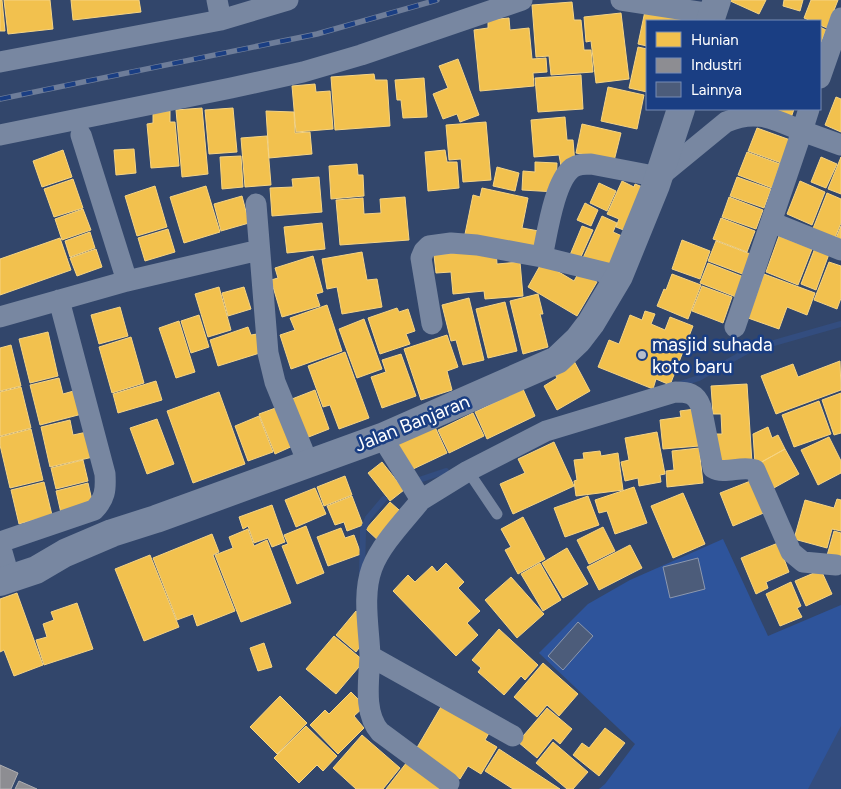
<svg xmlns="http://www.w3.org/2000/svg" width="841" height="789" font-family="Figtree,sans-serif">
<rect width="100%" height="100%" fill="#32466b"/>
<path fill="#2e549b" d="M723 539 768 636 841 605V789H599L605 784 635 744 539 653 588 604 630 580Z"/>
<path fill="#334d7f" d="M841 726V789H808Z"/>
<path fill="#f2c14e" stroke="#f6d483" d="M0 0H2L5 31H0Z
M4 0H50L53 29 8 34Z
M71 0H139L141 12 73 20Z
M728 0H766L759 14Z
M784 0H803L800 11 783 6Z
M811 0H838L827 28 820 25V21H811L804 18Z
M572 2 574 20H581L584 50H591L593 72 551 75 549 56 536 57 532 5Z
M645 11 686 19 685 21H647V46L638 44Z
M621 13 629 79 596 83 591 41 586 42 584 17Z
M509 18 510 30 529 28 532 59 546 58 547 72 533 73 534 86 480 91 474 30 488 28V20Z
M820 27 826 30 820 45Z
M638 47 647 49V92L629 88Z
M458 59 479 115 460 122 457 114 443 119 433 94 448 88 439 66Z
M374 74 375 80H387L390 126 335 130 331 77Z
M581 75 583 109 538 112 535 78Z
M424 78 427 117 403 118 401 100H397L395 80Z
M315 84 316 92 330 91 333 129 296 132 292 86Z
M608 87 644 95 637 129 601 121Z
M836 97 841 99V132L825 125Z
M202 108 208 174 182 177 176 110Z
M233 108 237 152 209 154 205 110Z
M768 109H794L791 118Z
M170 111V122H175L179 166 151 168 147 124 153 123V113Z
M266 111 294 112 295 133 310 132 312 154 269 158Z
M565 117 567 140H573L575 164 561 166 559 155 534 157 531 120Z
M486 122 491 180 463 182 461 159 449 160 446 125Z
M582 124 621 133 614 161 576 153Z
M757 128 793 141 784 164 748 151Z
M267 136 271 185 245 187 241 138Z
M134 149 136 173 116 175 114 150Z
M63 150 72 177 42 187 33 161Z
M445 150 447 162H457L459 188 428 191 425 152Z
M747 152 780 164 772 188 738 175Z
M241 156 243 187 222 189 220 157Z
M821 157 837 164 826 188 811 182Z
M841 157V194L828 189Z
M535 162 557 163 556 192 522 190 523 171 535 172Z
M357 164 358 175H363L364 196 331 199 329 166Z
M497 167 519 173 515 191 493 186Z
M319 177 322 212 272 216 270 188 293 187 292 179Z
M737 177 771 189 764 208 730 196Z
M73 179 83 208 54 217 44 189Z
M622 181 634 187 635 184 650 190 631 233 616 227 619 219 607 214Z
M800 181 825 192 812 225 787 214Z
M599 183 616 191 607 211 590 203Z
M155 186 167 227 137 236 125 196Z
M206 186 220 232 184 243 170 197Z
M482 188 528 198 522 228 539 231 534 254 464 239 473 195 480 197Z
M827 193 841 199V223L834 240 812 231Z
M242 196 249 223 221 231 214 204Z
M405 197 409 240 340 245 336 200 363 198 364 214 381 213 380 199Z
M729 197 763 210 756 229 722 217Z
M585 203 598 210 591 226 577 220Z
M83 209 91 230 62 240 55 219Z
M602 216 617 223 613 232 631 240 617 273 583 258Z
M721 218 755 231 747 252 713 239Z
M322 223 325 249 287 253 284 227Z
M582 226 593 230 580 259 570 255Z
M841 226V240L836 238Z
M168 229 175 252 145 261 138 238Z
M90 232 95 248 70 257 65 241Z
M779 236 812 249 798 285 766 272Z
M60 238 71 270 0 295V259Z
M682 240 710 251 700 279 672 269Z
M716 241 753 255 745 275 708 261Z
M815 248 829 254 816 290 801 284Z
M96 249 102 267 77 276 70 258Z
M496 249 497 264 520 262 523 296 485 299 484 291 453 294 451 272 436 273 434 255Z
M362 252 367 280 377 279 382 307 342 314 337 287 327 289 322 259Z
M313 256 323 292 316 294 320 306 282 317 271 280 278 278 275 268Z
M542 262 574 281 579 272 597 282 577 316 528 287Z
M829 262 841 266V298L837 309 814 300Z
M708 263 744 277 736 297 700 283Z
M672 274 701 285 688 319 657 306 664 289 666 290Z
M764 274 815 293 807 315 787 307 779 329 748 318Z
M702 286 732 297 723 323 692 311Z
M219 287 231 330 208 337 195 294Z
M244 287 251 309 228 316 222 293Z
M538 294 543 314H540L548 347 523 354 510 301Z
M469 298 484 360 463 365 456 340 451 341 442 305Z
M505 302 517 351 488 358 476 309Z
M327 305 342 351 291 369 280 335 295 330 290 318Z
M120 307 128 336 99 344 91 315Z
M397 308 399 312 408 309 415 331 406 334 410 344 380 354 368 318Z
M645 311 655 314 651 324 665 330 670 317 693 326 670 385 656 379 653 389 598 367 609 340 619 344 630 315 642 320Z
M199 315 209 347 191 353 181 321Z
M364 319 382 369 357 378 339 329Z
M179 321 195 372 176 378 159 328Z
M248 327 251 335 257 334 263 352 218 366 210 340Z
M48 332 58 376 30 383 19 339Z
M447 335 458 367 447 371 452 390 421 400 404 349Z
M131 337 144 383 112 393 99 347Z
M11 345 21 386 0 391V348Z
M345 352 369 418 339 429 330 405 323 407 308 366Z
M401 354 416 396 382 408 371 377 386 372 382 360Z
M574 361 590 391 557 410 544 386 557 378 554 372Z
M840 361 841 390 776 414 761 376 793 364 798 377Z
M59 378 63 394 77 390 82 414 40 425 30 385Z
M156 381 162 400 118 413 113 394Z
M747 384 752 463 716 465 714 434H722L721 414H713L711 386Z
M21 387 31 428 0 436V392Z
M523 389 535 416 487 439 475 412Z
M315 390 329 429 306 438 292 399Z
M219 392 245 464 193 483 167 411Z
M841 393V433L834 435 822 400Z
M819 401 831 434 794 447 782 415Z
M281 406 295 445 275 454 259 414Z
M695 409 699 446 663 449 660 420 681 417 680 411Z
M473 413 484 436 449 453 438 430Z
M259 416 273 452 248 461 235 426Z
M157 419 174 464 147 474 130 428Z
M70 420 73 435 87 432 93 457 50 467 41 427Z
M435 427 447 453 411 470 398 444Z
M768 427 772 438 778 435 785 449 758 464H755L753 434Z
M31 429 43 480 10 488 0 445V437Z
M657 432 665 474 660 475 661 482 639 486 638 478 625 481 621 462 629 460 625 438Z
M829 437 841 461V473L818 485 801 450Z
M554 442 574 486 513 514 500 484 525 473 518 459Z
M699 448 703 483 667 487 666 471 674 470 672 451Z
M785 449 799 474 772 489 758 464Z
M600 451 601 456 618 453 623 490 576 496 574 481 577 480 574 460 584 459 583 453Z
M83 460 88 481 56 489 51 468Z
M382 462 404 490 390 501 368 473Z
M345 476 352 495 324 506 317 487Z
M753 480 766 512 733 526 720 493Z
M44 482 52 515 19 524 11 490Z
M88 483 93 505 61 513 56 491Z
M634 487 647 523 615 534 607 511 599 513 595 500Z
M315 488 326 514 296 527 285 500Z
M683 493 705 544 673 558 651 506Z
M352 496 363 525 347 531 344 522 335 525 327 506Z
M588 496 599 525 565 537 554 508Z
M837 499 841 500V531L832 529 827 548 794 539 805 500 834 508Z
M390 502 407 517 382 544 366 529Z
M272 505 285 542 272 547 268 538 254 543 248 526 243 529 239 517Z
M523 517 545 559 518 574 505 550 511 547 501 529Z
M306 526 324 573 297 584 282 546 288 544 284 535Z
M603 527 615 551 589 564 577 540Z
M341 528 345 538 354 535 361 554 328 566 317 537Z
M248 529 254 546 267 540 291 603 241 622 215 555 233 548 229 537Z
M834 531 841 533V563L826 559Z
M212 534 219 552 213 555 235 611 197 626 193 614 177 620 153 558Z
M778 543 789 572 766 582 768 588 756 594 741 558Z
M630 545 642 568 599 590 587 567Z
M567 548 588 584 563 598 542 563Z
M150 555 179 627 144 641 115 569Z
M446 563 464 582 458 588 480 611 467 623 478 635 456 656 393 591 408 575 415 582 432 566 437 572Z
M540 563 561 600 543 611 521 574Z
M821 570 832 594 806 606 795 581Z
M511 577 544 614 517 638 485 600Z
M791 582 801 606 797 608 802 617 780 626 766 594Z
M17 593 43 665 14 676 4 650 0 652V599Z
M77 603 93 649 44 665 36 640 47 637 43 624 54 620 51 612Z
M356 611 368 621 366 639 356 652 336 635Z
M499 629 538 665 525 680 521 676 504 695 478 672 481 668 472 660Z
M334 636 364 661 336 694 306 669Z
M264 643 272 667 258 671 250 648Z
M543 663 578 694 559 716 547 705 537 717 514 697Z
M351 692 365 706 354 716 364 728 338 754 310 725 325 710 329 714Z
M280 696 307 723 277 754 250 727Z
M442 705 489 733 485 740 497 747 481 774 468 766 460 779 415 751Z
M547 708 572 729 560 744 553 738 537 758 518 742Z
M306 726 337 756 323 771 317 765 299 783 274 758Z
M605 728 625 743 599 776 573 755 582 743 589 748Z
M362 735 400 768 383 789H356L333 768Z
M553 742 588 772 573 789H567L536 763Z
M499 749 560 789H513L485 771Z
M407 762 441 789H386Z"/>
<path fill="#8d8d92" stroke="#afafb3" d="M0 765 18 773 11 789H0Z
M19 781 37 789H15Z"/>
<g fill="none" stroke-linecap="round" stroke-linejoin="round">
<path stroke="#334d7f" stroke-width="6" d="M680 384 699 378 749 350 841 324
M419 480 446 471
M362 574 363 530 368 518 384 499"/>
</g>
<path fill="#4c5c7a" stroke="#8c98af" d="M698 558 705 589 670 598 663 567Z
M578 622 593 636 563 670 548 656Z"/>
<g fill="none" stroke-linecap="round" stroke-linejoin="round">
<path stroke="#7887a1" stroke-width="11" d="M468 471 497 514"/>
<path stroke="#7887a1" stroke-width="21" d="M217 0 221 20
M621 0 712 14
M0 62 221 20 288 0
M820 78 841 18
M809 109 802 131 841 145
M0 135 231 88 303 72 361 55 522 0
M81 135 127 281
M256 204 268 353 275 382 308 463
M542 257C547 235 554 182 572 168 578 164 585 164 591 164L659 177 726 122C757 109 773 119 802 131L771 222 841 250
M0 317 127 281 259 250
M432 324 421 258 424 251 429 246 451 243 477 245 542 257 619 276
M735 327 771 222
M382 437 421 500C405 520 381 544 372 568 362 595 369 628 370 656L513 736
M421 500 468 471 546 431 675 392C688 392 696 393 701 407L713 468C725 475 741 465 755 470L791 552 803 562 836 565
M0 542 94 510C105 499 106 490 105 474L59 300
M0 545 10 580
M370 656C369 680 363 713 380 732L449 783"/>
<path stroke="#7887a1" stroke-width="28" d="M710 21 717 0
M0 582 36 570 65 553 112 533 156 519 382 437 557 360 578 340 591 323 619 276 656 185 681 109"/>
<g stroke="#6e7d99" stroke-width="5.5">
<path id="rail" d="M0 99 317 34 437 0"/>
</g>
<use href="#rail" stroke="#1a3e83" stroke-width="4" stroke-dasharray="11" stroke-linecap="butt"/>
</g>
<circle fill="#b7becb" stroke="#1a3e83" stroke-width="2" cx="642" cy="355" r="5"/>
<g text-anchor="middle" dominant-baseline="central" stroke-width="5" stroke-linejoin="round" paint-order="stroke">
<g font-size="19" fill="#fff" stroke="#1a3e83" text-anchor="start">
<text x="652" y="344">masjid suhada<tspan x="652" dy="22">koto baru</tspan></text>
</g>
<g font-size="19" fill="#fff" stroke="#1a3e83">
<text transform="translate(412 423) rotate(-22)">Jalan Banjaran</text>
</g>
</g>
<rect x="646" y="20" width="175" height="90" fill="#1a3e83" stroke="#768bb5"/>
<rect x="656" y="32" width="25" height="15" fill="#f2c14e" stroke="#768bb5"/>
<text x="691" y="45" font-size="15" fill="#ffffff">Hunian</text>
<rect x="656" y="58" width="25" height="15" fill="#8d8d92" stroke="#768bb5"/>
<text x="691" y="70" font-size="15" fill="#ffffff">Industri</text>
<rect x="656" y="82" width="25" height="15" fill="#4c5c7a" stroke="#768bb5"/>
<text x="691" y="95" font-size="15" fill="#ffffff">Lainnya</text>
</svg>
